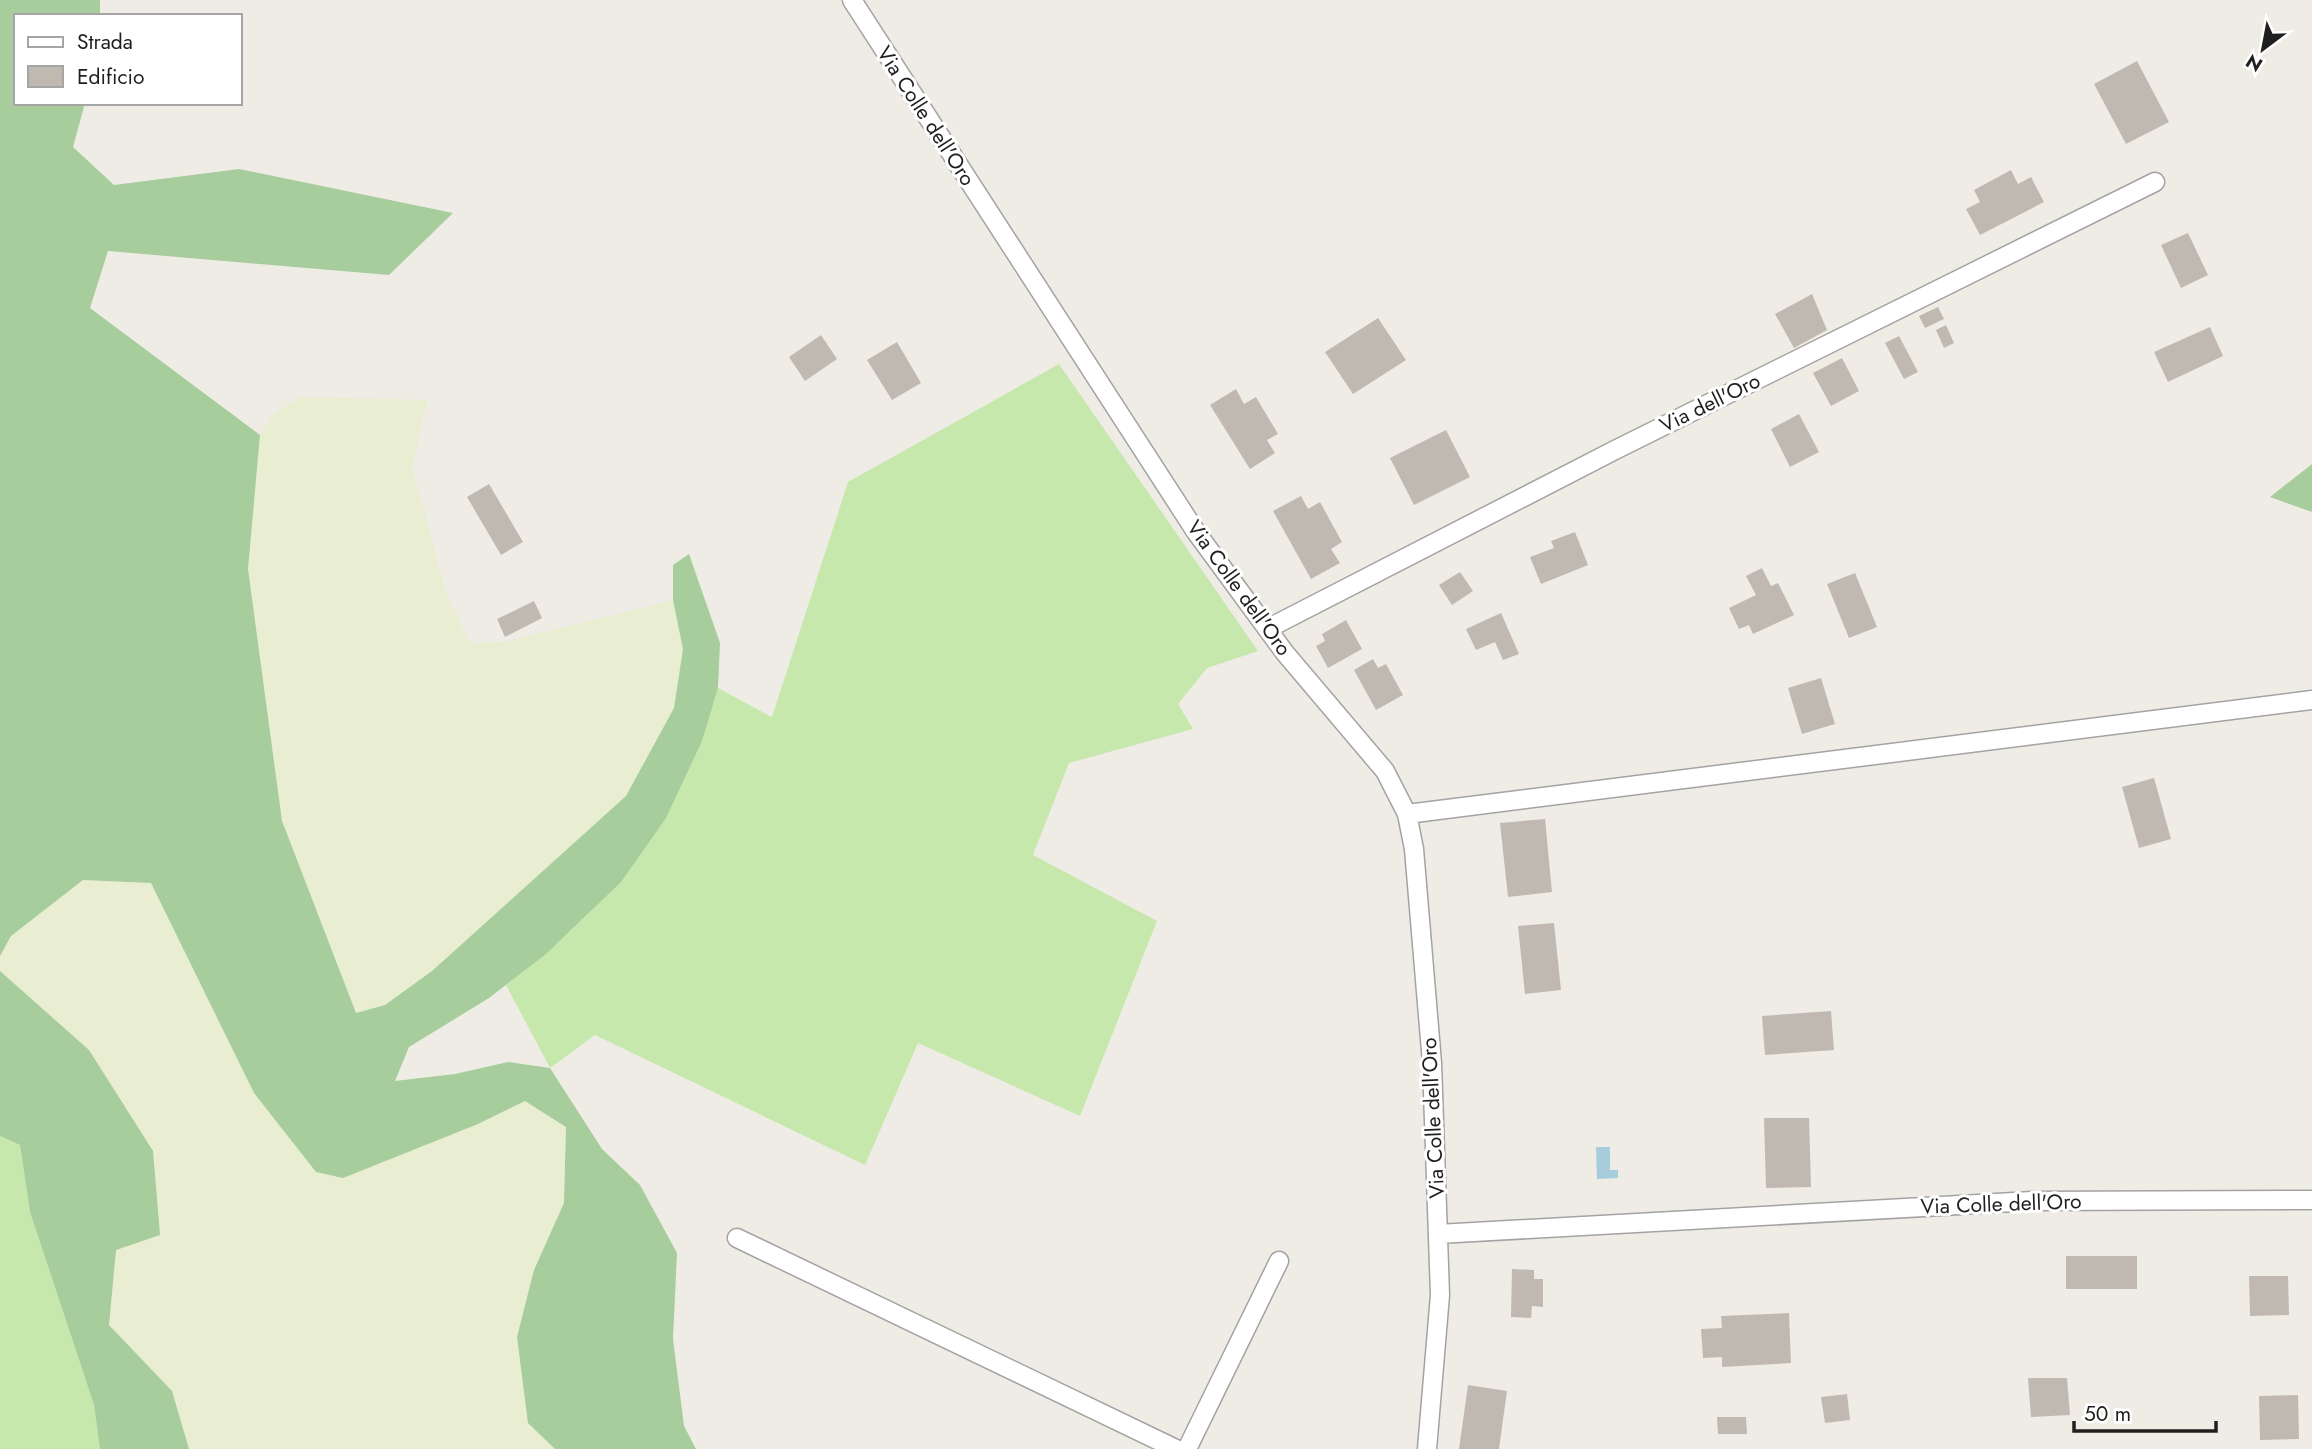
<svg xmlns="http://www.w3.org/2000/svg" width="2312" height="1449" font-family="Jost,sans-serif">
<rect width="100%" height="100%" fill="#efece5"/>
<path fill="#e9edd1" d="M299 397 427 400 412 467 446 593 470 643 504 642 673 600 683 649 674 708 626 796 432 971 385 1005 356 1013 282 821 248 569 260 435 271 416Z
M83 880 151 883 254 1093 316 1172 478 1124 525 1101 566 1127 564 1203 534 1270 528 1423 555 1449H189L172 1391 109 1325 116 1250 89 1050 0 971V956L11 936Z"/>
<path fill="#c6e8ad" d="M1059 364 1258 651 1207 668 1178 704 1193 729 1069 763 1033 855 1157 921 1080 1116 918 1043 865 1165 595 1035 550 1068 506 985C618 898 677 825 718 688L772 717 848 482Z
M0 1136 20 1145 30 1212 94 1405 100 1449H0Z"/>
<path fill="#a6cd9b" d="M0 0H100V16H16V103H85L73 147 114 185 239 169 453 213 389 275 108 251 90 308 260 435 248 569 282 821 356 1013 385 1005 432 971 626 796 674 708 683 649 673 600V565L689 554 720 643 718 688 702 741 666 818 621 882 546 954 489 998 409 1047 395 1081 455 1074 508 1062 550 1068 602 1149 640 1185 677 1253 673 1339 684 1426 696 1449H555L528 1423 517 1337 534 1270 564 1203 566 1127 525 1101 478 1124 343 1178 316 1172 254 1093 151 883 83 880 11 936 0 956Z
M2312 464V512L2270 497Z
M0 971 89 1050 153 1151 160 1235 116 1250 109 1325 172 1391 189 1449H100L94 1405 30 1212 20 1145 0 1136Z"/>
<path fill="#a7ccdb" d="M1596 1147H1610V1170H1618V1178L1597 1179Z"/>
<path fill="#c0b9b2" d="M2137 61 2169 122 2126 144 2094 84Z
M2011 170 2018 184 2031 177 2044 202 1980 235 1966 209 1980 202 1974 190Z
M2188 233 2208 275 2181 288 2161 245Z
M1812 294 1827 330 1794 348 1775 314Z
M1938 307 1944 319 1925 328 1919 316Z
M1378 318 1406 360 1353 394 1325 352Z
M1946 325 1954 343 1944 348 1936 330Z
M2210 327 2223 356 2168 382 2154 352Z
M821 335 837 359 805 381 789 357Z
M1899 336 1918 372 1904 379 1885 343Z
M897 342 921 383 892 400 867 360Z
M1842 358 1859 391 1831 406 1813 373Z
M1236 389 1244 404 1256 397 1278 434 1267 440 1275 453 1250 469 1210 405Z
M1799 414 1819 452 1790 467 1771 429Z
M1446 430 1470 477 1414 505 1390 458Z
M489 484 523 542 501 555 467 497Z
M1301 496 1308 509 1320 502 1342 542 1331 549 1340 563 1311 579 1273 511Z
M1575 532 1588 565 1541 584 1530 557 1554 548 1551 541Z
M1762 568 1771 586 1778 583 1794 615 1753 634 1749 625 1739 629 1729 608 1756 595 1746 576Z
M1460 572 1473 591 1452 605 1439 585Z
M1855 573 1877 627 1849 638 1827 584Z
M534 601 542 618 505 637 497 619Z
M1501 613 1519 654 1503 660 1495 642 1476 650 1466 629Z
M1346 620 1362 649 1328 668 1316 646 1325 641 1322 634Z
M1373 659 1378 668 1386 664 1403 695 1376 710 1354 670Z
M1821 678 1835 724 1802 734 1788 688Z
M2154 778 2171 839 2139 848 2122 787Z
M1545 819 1552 892 1508 897 1500 823Z
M1554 923 1561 990 1525 994 1518 926Z
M1831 1011 1834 1050 1765 1055 1762 1016Z
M1764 1118H1809L1811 1187 1766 1188Z
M2066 1256H2137V1289H2066Z
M1512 1269 1534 1270V1279H1543V1307L1532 1306 1531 1318 1511 1317Z
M2249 1276H2288L2289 1315 2250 1316Z
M1789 1313 1791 1363 1722 1367V1357L1703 1358 1701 1329 1722 1328 1721 1316Z
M2028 1378H2067L2070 1415 2031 1417Z
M1468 1385 1507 1391 1499 1449H1459Z
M1847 1394 1850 1420 1825 1423 1821 1397Z
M2298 1395 2299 1439 2260 1440 2259 1396Z
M1717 1417H1746L1747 1434H1718Z"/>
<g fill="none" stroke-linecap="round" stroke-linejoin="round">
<g stroke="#a3a3a3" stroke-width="21">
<path id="minor" d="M852 0 1196 532 1285 653 1385 771 1407 814 1414 849 1432 1063 1440 1295 1427 1449
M1267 629 1617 449 2155 182
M1407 814 2312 700
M1438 1234 2032 1201 2312 1200
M737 1238 1176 1449
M1187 1449 1279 1261"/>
</g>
<use href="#minor" stroke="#fff" stroke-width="18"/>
</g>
<g text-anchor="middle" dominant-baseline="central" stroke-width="6" stroke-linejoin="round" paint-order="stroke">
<g font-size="21" fill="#1f1f1f" stroke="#fff">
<text transform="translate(926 116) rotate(57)">Via Colle dell'Oro</text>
<text transform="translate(1710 403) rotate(-26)">Via dell'Oro</text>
<text transform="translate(1239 588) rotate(54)">Via Colle dell'Oro</text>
<text transform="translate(1433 1118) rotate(-93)">Via Colle dell'Oro</text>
<text transform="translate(2001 1204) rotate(-2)">Via Colle dell'Oro</text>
</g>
</g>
<rect x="14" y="14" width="228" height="91" fill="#ffffff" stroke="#a5a5a5" stroke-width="2"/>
<rect x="28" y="37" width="35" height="10" fill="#ffffff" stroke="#a5a5a5" stroke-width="2"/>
<text x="77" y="49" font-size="21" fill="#1f1f1f">Strada</text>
<rect x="28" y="66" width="35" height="21" fill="#c0b9b2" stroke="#a5a5a5" stroke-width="2"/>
<text x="77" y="84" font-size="21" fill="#1f1f1f">Edificio</text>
<g transform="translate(2263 49) rotate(212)" stroke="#ffffff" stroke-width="5" paint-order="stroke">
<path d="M0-5L12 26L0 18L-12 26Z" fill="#1f1f1f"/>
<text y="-10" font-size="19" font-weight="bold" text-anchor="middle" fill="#1f1f1f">N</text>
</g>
<path d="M2074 1421v10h142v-10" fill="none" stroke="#1f1f1f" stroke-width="3.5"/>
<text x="2084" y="1421" font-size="21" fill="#1f1f1f" stroke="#ffffff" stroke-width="5" paint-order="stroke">50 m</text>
</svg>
